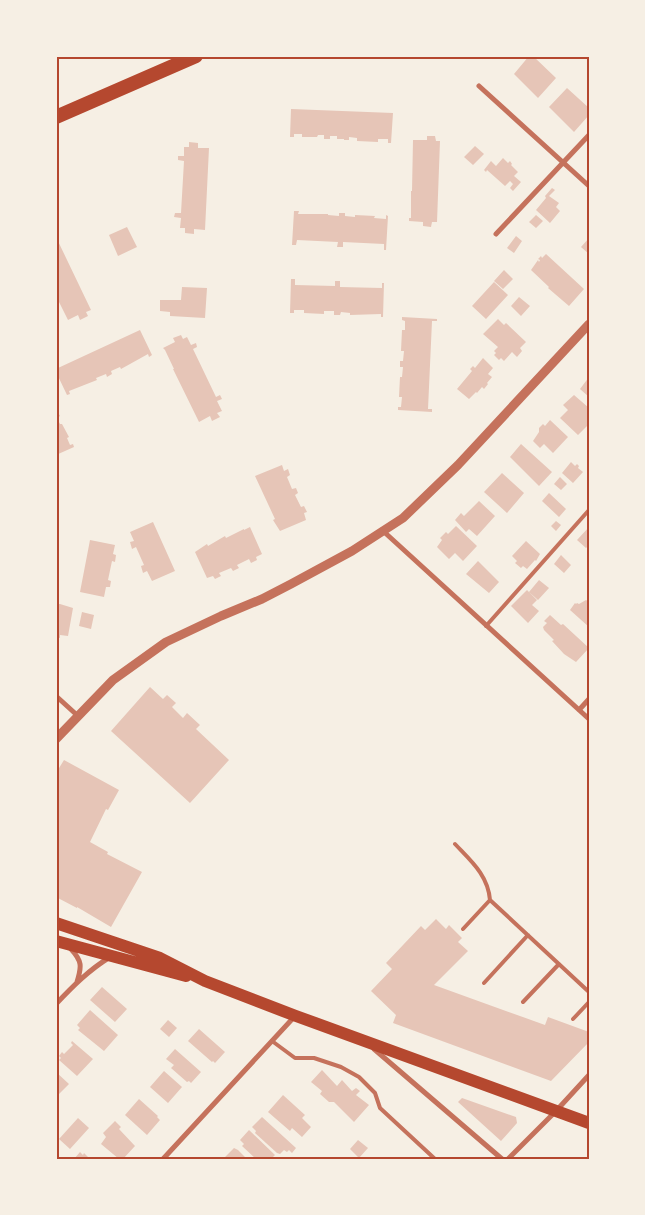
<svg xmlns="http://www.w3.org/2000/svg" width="645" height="1215" font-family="Merriweather,serif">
<rect width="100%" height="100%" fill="#f6efe4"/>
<path fill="#e6c5b7" d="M529 56H533L556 78 538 98 514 74Z
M567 88 589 108V115L574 132 549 107Z
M291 109 393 113 391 143H388V139H378V142L357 141V138L349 137V140H344V139H337V136H330V139H324V135H318L317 137H302V134H294V137H290Z
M427 136H435L436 141H440L437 222H432L431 227 423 226V222L409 221V218H411V191H412L413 140H427Z
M189 142 198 143V148H209L205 230 194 229V234L185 233V228H180L181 218 174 217 175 213H181L184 161 178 160V156H184V147H189Z
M475 146 484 154 473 165 464 157Z
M503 158 508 163 510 161 512 164 511 165 518 172 514 176 521 182 513 191 510 188 513 184 510 181 505 186 487 170 486 172 484 170 491 161 496 166Z
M552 188 555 190 549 196 559 203 556 207 560 211 550 223 536 210 546 198 545 196Z
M294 211H299L298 214H328V215L339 216V213H345V216L355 217V215L375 216 374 218 386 219V215L388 216 386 250H384V244L343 242V247H337L338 242 297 240 296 245H292Z
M536 215 543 221 536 228 529 222Z
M127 227 137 247 118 256 109 235Z
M516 236 522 241 514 253 507 248Z
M56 237 91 310 86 312 88 316 80 320 78 315 68 320 56 296Z
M589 238V254L581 247Z
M546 254 584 289 569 306 548 288 549 287 531 270 538 260 539 262 540 260 538 259 541 256 542 258Z
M504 270 513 279 503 289 494 281Z
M291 279H295V285L335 286V281H340V287L382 288V283H384L383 317H381V314L350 315V313L341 312 340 315H334V311H324V314L304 313V310H294V313H290Z
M494 282 508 295 486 319 472 306Z
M182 287 207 288 205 318 170 316V312L160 311V300H181Z
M519 297 530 306 521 316 511 306Z
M402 317 437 319V321H432L428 409H432V412L398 410V407H401L402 397H399L400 377H402L403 367H400V361H403L404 351H401L402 330H405V321L402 320Z
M498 319 504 325 506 323 526 342 520 348 522 351 517 357 512 352 504 361 501 358 499 360 494 355 496 353 494 351 498 347 483 334Z
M140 330 152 355 149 357 148 354 121 369 120 367 111 371 112 374 107 377 106 374 96 378 97 380 69 391 70 394 67 395 56 372V365L58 368Z
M181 335 183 339 187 337 191 345 196 343 197 347 193 349 216 397 220 395 222 399 217 401 222 411 217 413 220 417 212 421 210 416 199 422 173 369H174L165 350 163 348 175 342 173 338Z
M483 358 493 368 488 374 492 377 487 383 488 384 484 389 482 387 477 393 476 392 469 399 457 389 472 371 470 369 473 366 475 368Z
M589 377V397L580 389Z
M574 395 589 408V424L578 435 560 418 568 410 563 405Z
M56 409 60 416 57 418 60 424H62L69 437 67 438 70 445 73 444 74 447 56 455Z
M550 420 568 437 553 453 544 444 540 448 533 441 539 432V428L543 424 545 426Z
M521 444 552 472 539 486 510 457Z
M571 462 575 466 577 464 579 466 578 468 583 472 573 483 562 473Z
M282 465 284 471 288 469 290 475 287 477 292 489 296 488 298 493 295 495 301 507 304 506 307 512 304 513 306 520 280 531 273 520 275 519 255 476Z
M502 473 524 493 507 513 484 492Z
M560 477 567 484 561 490 554 484Z
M549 493 566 509 559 517 542 501Z
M479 501 495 516 477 536 469 529 466 532 455 520 461 513 464 516Z
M556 521 561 525 556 531 551 526Z
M153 522 175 571 152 581 147 571 143 573 141 566 144 565 136 547 132 549 130 542 134 541 130 532Z
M456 526 477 546 463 561 455 553 449 559 437 547 442 540 440 538 446 532 448 534Z
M250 527 262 554 256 557 257 560 251 563 249 559 237 565 239 568 233 571 231 568 219 573 221 576 215 579 213 576 207 578 195 552 207 544 208 546 225 536 226 538 244 529V530Z
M589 527V545L586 548 577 540Z
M90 540 115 545 113 554 116 555 115 562 112 561 108 580 111 581 110 587H106L104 597 80 592Z
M526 541 540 554 536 561 535 560 527 569 523 566 521 568 515 563 517 561 512 556Z
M561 555 571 565 564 573 554 564Z
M478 561 499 582 489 593 466 574Z
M539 580 549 588 538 600 529 592Z
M527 590 537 600 532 605 539 611 528 623 511 606Z
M586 600 589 602V627L570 610 575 603 576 604 577 603 579 604Z
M56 604H60L73 608 68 636 60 635V638L56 637Z
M82 612 94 615 91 629 79 626Z
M550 615 561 625 563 624 589 648 576 662 564 654 552 641 554 640 544 630 543 627 547 623 544 621Z
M150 687 163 699 167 695 176 703 172 707 183 718 187 713 200 725 196 729 229 760 190 803 111 731Z
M64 760 119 790 108 810 106 809 90 842 108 852 107 854 142 872 111 927 77 907V908L56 897V773Z
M436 919 446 929 449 925 462 938 458 942 468 951 434 985 545 1025 548 1017 589 1032V1042L551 1081 393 1023 396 1015 371 991 392 969 386 963 421 926 425 930Z
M102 987 127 1009 115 1022 90 1000Z
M90 1010 118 1035 104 1051 78 1030 80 1028 77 1025Z
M168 1020 177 1028 169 1037 160 1029Z
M199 1029 225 1052 215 1063 213 1061 212 1062 188 1041Z
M72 1041 93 1059 77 1076 59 1060 61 1058 59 1056 62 1052 64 1054 73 1045 71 1043Z
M175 1049 201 1072 191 1083 189 1081 187 1082 171 1068 174 1065 166 1059Z
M322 1070 337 1086 342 1080 352 1091 356 1088 360 1091 356 1095 369 1105 354 1122 334 1102H329L320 1094 322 1091 311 1082Z
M164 1071 182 1087 168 1103 150 1087Z
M56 1072 69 1084 56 1097Z
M283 1095 305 1115 302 1118 311 1127 302 1137 292 1128 290 1131 268 1112Z
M462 1098 516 1117 517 1123 501 1141 458 1102Z
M139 1099 158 1116 157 1117 160 1120 147 1135 125 1115Z
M262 1117 296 1148 292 1153 289 1150 287 1152 284 1150 280 1154 277 1153 255 1133 256 1131 252 1127Z
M78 1118 89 1128 70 1149 59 1139Z
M115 1121 121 1127 119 1129 135 1146 123 1159H119L101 1144 106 1137 103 1133Z
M249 1130 275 1155 271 1159H256L242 1146 244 1144 240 1140Z
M358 1140 368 1148 359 1158 350 1149Z
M234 1148 238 1150 247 1159H223Z
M80 1152 83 1155 84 1153 88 1157 86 1159H74Z"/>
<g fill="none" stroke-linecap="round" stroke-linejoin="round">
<path stroke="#c5725c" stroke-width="4" d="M486 626 589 510
M455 844C471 861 488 875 490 900L589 992
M463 929 490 900
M484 983 528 935
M523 1002 559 964
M573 1019 589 1002
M272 1041 295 1058H314L341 1067 359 1077 375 1093 380 1108 435 1159"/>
<path stroke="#c5725c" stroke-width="5" d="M479 86 589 186
M496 234 589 135
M382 530 589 719
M56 696 78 716
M579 710 589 699
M71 949C82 961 82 966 77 982
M56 1004C73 986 89 970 110 957
M374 1049 502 1159
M163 1159 295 1016
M508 1159 556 1111 589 1075"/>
<path stroke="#c5725c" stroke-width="9" d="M56 739 113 680 166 642 221 616 262 599 291 584 352 551 403 518 458 465 589 324"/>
<path stroke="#b5482f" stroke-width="12" d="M56 923 160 958 205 981 296 1016 589 1123
M56 941 186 976"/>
<path stroke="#b5482f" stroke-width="14" d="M56 117 196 56"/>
</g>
<rect width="645" height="1215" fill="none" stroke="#f6efe4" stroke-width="115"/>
<rect x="58" y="58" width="530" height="1100" fill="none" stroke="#b5482f" stroke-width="2"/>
</svg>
